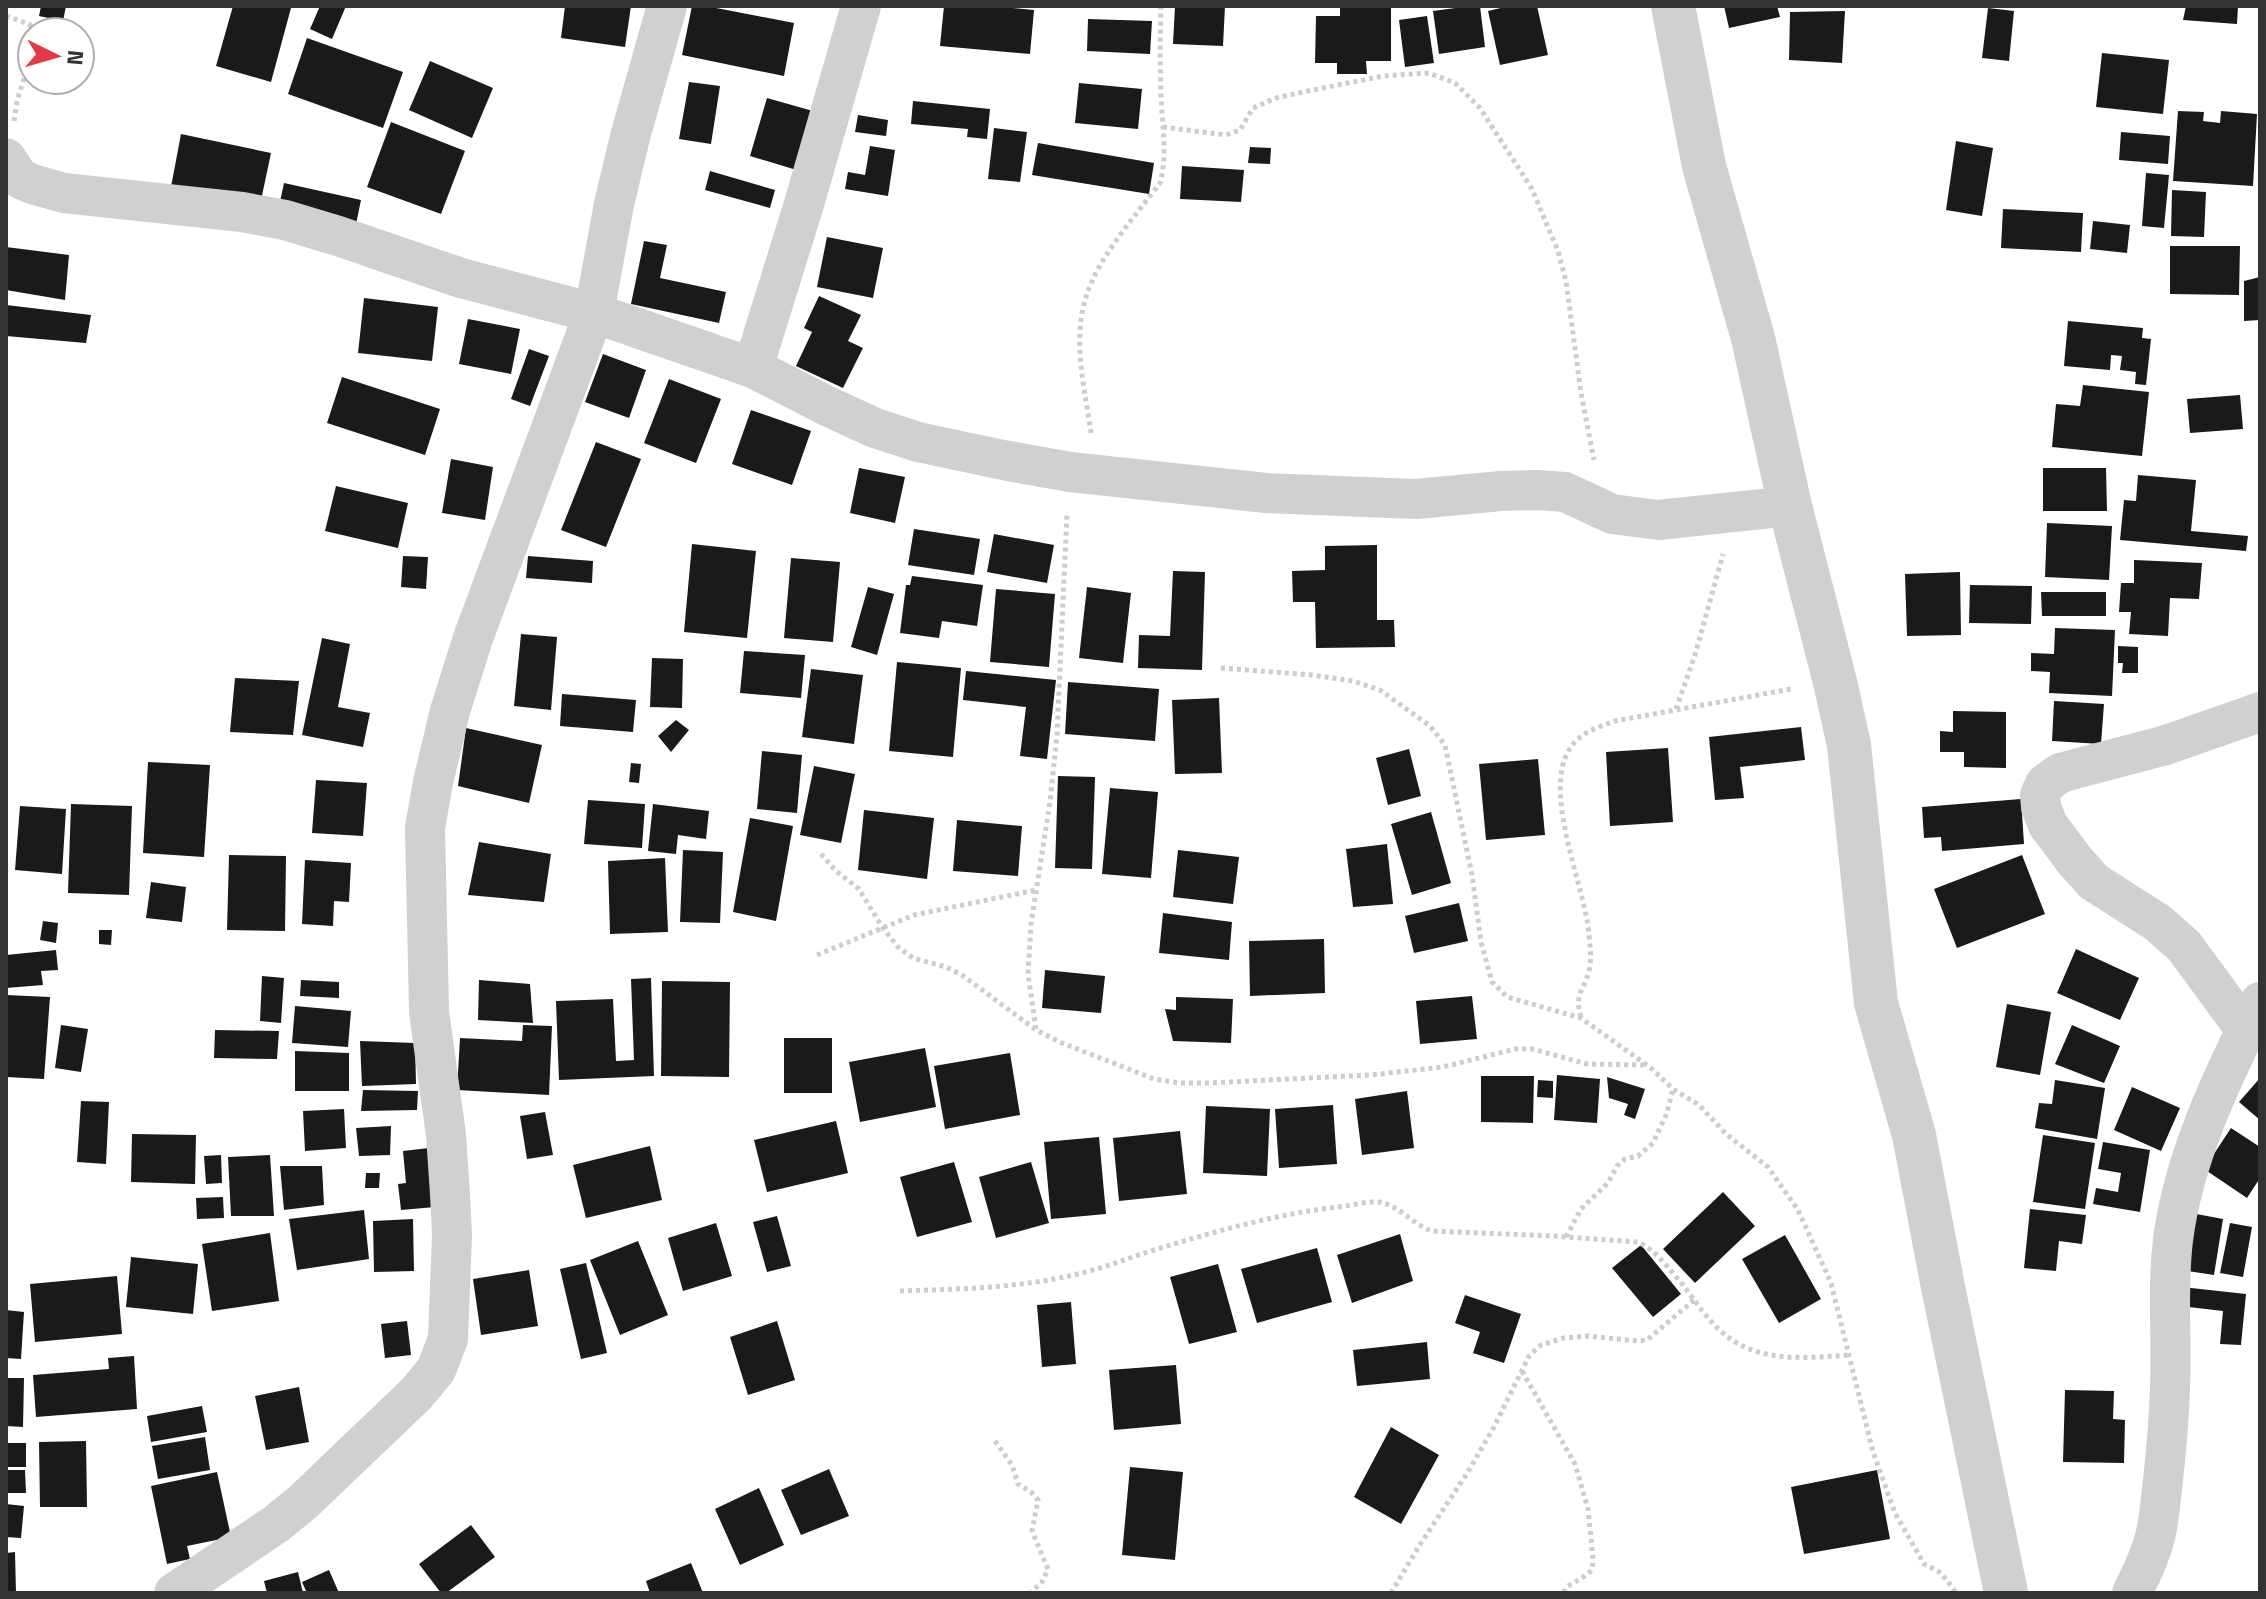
<svg xmlns="http://www.w3.org/2000/svg" width="2266" height="1599" font-family="'Titillium Web',sans-serif">
<rect width="100%" height="100%" fill="#fff"/>
<path fill="#1a1a1a" d="M41 6H66L63 21 39 16Z
M233 6H285L291 8 271 82 216 66Z
M320 6H346L332 39 310 29Z
M565 6H631L625 47 561 38Z
M692 6H706L794 23 784 76 682 55Z
M944 6H991L1034 10 1030 54 940 46Z
M1175 6H1225L1223 46 1173 44Z
M1470 6H1480L1485 47 1439 54 1433 11Z
M1509 6H1537L1548 55 1500 65 1488 11Z
M1724 6H1777L1780 17 1729 28Z
M2186 6H2238L2237 24 2183 20Z
M1340 8H1391V61H1366L1367 74H1337V63H1315L1316 16H1340Z
M1988 8 2014 11 2009 61 1982 58Z
M1845 11 1842 63 1789 60 1790 12Z
M1427 16 1434 63 1405 67 1399 20Z
M1088 19 1152 21 1150 54 1087 51Z
M307 38 403 72 383 128 288 94Z
M2102 53 2169 60 2163 114 2096 107Z
M430 61 493 88 472 138 409 110Z
M689 82 720 86 711 144 679 139Z
M1079 83 1142 89 1138 129 1075 123Z
M767 98 820 113 803 172 750 156Z
M913 101 990 109 987 139 967 137 968 129 911 124Z
M2178 111 2204 112 2203 121 2220 123 2221 111 2257 114 2253 186 2173 181Z
M858 115 888 120 886 136 855 132Z
M391 122 465 151 441 214 367 187Z
M994 128 1027 132 1020 182 988 179Z
M2121 132 2170 136 2168 164 2119 160Z
M181 134 271 153 260 205 171 187Z
M1956 141 1993 148 1982 216 1946 210Z
M1038 143 1154 163 1149 194 1032 175Z
M870 146 895 150 888 196 845 189 848 172 865 175Z
M1250 147 1271 148 1270 164 1248 163Z
M1182 166 1244 170 1241 202 1180 199Z
M710 171 775 190 770 208 705 190Z
M2146 173 2169 175 2164 228 2142 226Z
M284 183 361 200 355 229 278 211Z
M2172 190 2206 192 2204 237 2171 236Z
M2003 209 2083 213 2081 252 2001 248Z
M2093 221 2130 225 2127 253 2090 249Z
M827 237 883 248 873 298 817 287Z
M644 241 667 245 660 278 726 292 719 323 631 304Z
M2170 246H2240L2239 295 2170 294Z
M6 247 69 255 65 300 6 290Z
M2260 277V320L2244 321V281Z
M819 296 861 315 848 341 863 348 843 388 796 366 812 332 804 328Z
M364 298 438 307 432 361 358 353Z
M6 305 91 315 86 343 6 336Z
M468 319 520 329 511 374 459 364Z
M2068 321 2143 328 2142 338 2151 339 2146 385 2135 384 2136 372 2120 370 2122 356 2111 355 2110 370 2064 366Z
M529 349 549 356 530 406 511 399Z
M603 354 646 370 629 418 585 402Z
M342 377 440 409 425 455 327 423Z
M669 379 721 399 696 463 644 443Z
M2083 385 2149 392 2142 456 2052 447 2056 404 2080 406Z
M2240 395 2243 429 2190 433 2187 399Z
M751 410 811 431 792 485 732 464Z
M596 442 641 459 606 547 561 530Z
M451 459 493 467 485 520 442 513Z
M859 468 905 477 895 523 850 513Z
M2043 468H2106L2107 511H2043Z
M2138 475 2196 480 2191 531 2248 536 2246 551 2120 540 2124 500 2136 501Z
M336 486 408 503 398 548 325 531Z
M2047 523 2112 526 2109 580 2045 577Z
M914 529 980 539 974 575 908 565Z
M994 534 1054 545 1047 583 987 572Z
M692 544 756 551 747 638 684 632Z
M1377 545V620H1394L1395 647 1316 648 1315 602H1293L1292 571 1325 570V546Z
M403 556 428 557 426 589 401 587Z
M528 556 593 561 592 583 526 578Z
M791 558 840 562 833 642 784 638Z
M2134 560 2202 563 2199 599 2170 598 2168 636 2129 634 2131 612H2119L2121 583H2134Z
M1173 571 1205 572 1202 670 1138 668 1139 635 1170 636Z
M1960 572 1961 635 1907 636 1905 574Z
M912 576 983 585 977 626 942 621 939 638 900 633 906 585H910Z
M1970 585 2032 586 2031 624 1969 623Z
M868 587 894 594 877 655 851 647Z
M1087 587 1131 593 1123 663 1079 658Z
M996 589 1055 594 1049 667 990 662Z
M2041 592H2106V616H2042Z
M2055 628 2115 630 2112 696 2049 693 2050 672 2031 671V653L2054 654Z
M521 634 557 637 551 710 514 706Z
M322 638 350 644 338 707 370 713 363 747 302 735Z
M2118 646 2138 647V673H2122L2123 663H2118Z
M744 651 805 655 801 698 740 693Z
M652 658 683 659 682 708 650 707Z
M897 662 961 668 953 757 889 751Z
M811 669 863 675 854 744 802 737Z
M966 671 1056 680 1047 759 1020 756 1026 707 963 700Z
M235 678 299 681 293 735 230 732Z
M1068 682 1159 689 1155 741 1065 734Z
M562 694 636 700 633 732 560 726Z
M1219 698 1222 773 1175 774 1172 700Z
M2054 701 2104 704 2101 744 2052 741Z
M1953 711 2006 712V768L1964 767V752H1940V731L1953 732Z
M676 720 689 730 671 752 658 736Z
M1801 727 1805 760 1740 767 1744 798 1715 800 1709 737Z
M466 728 542 745 529 803 458 786Z
M1668 748 1673 822 1610 826 1606 752Z
M1409 749 1421 796 1388 805 1376 758Z
M762 751 802 755 797 813 757 809Z
M1538 759 1545 835 1486 840 1479 764Z
M148 762 210 765 204 857 143 853Z
M631 763 641 764 639 783 629 782Z
M814 766 855 774 841 843 800 835Z
M1058 776 1095 777 1092 869 1055 868Z
M316 780 367 783 363 836 312 833Z
M1110 788 1158 792 1151 878 1102 874Z
M2021 799 2024 844 1942 851 1941 837 1924 838 1922 807Z
M588 800 645 804 642 848 584 844Z
M71 804 132 806 129 895 68 893Z
M653 804 709 811 706 839 678 835 676 854 648 851Z
M20 806 66 809 62 874 15 870Z
M864 810 934 818 927 879 858 870Z
M1431 812 1451 883 1412 895 1391 824Z
M750 818 793 826 776 921 733 912Z
M957 820 1022 826 1018 876 953 871Z
M479 842 551 854 544 902 468 895Z
M1387 844 1393 904 1353 907 1346 849Z
M683 850 723 852 720 923 680 922Z
M1178 850 1239 857 1233 904 1173 897Z
M229 855 286 856 285 931 227 930Z
M2022 855 2045 914 1957 948 1934 889Z
M665 858 668 932 610 934 608 861Z
M305 860 351 863 349 902 334 901 333 926 302 924Z
M151 882 186 887 182 922 146 918Z
M1459 903 1468 941 1414 953 1405 916Z
M1163 913 1232 922 1229 960 1159 953Z
M43 921 58 923 56 943 40 940Z
M99 930H112L111 945 99 944Z
M1324 939 1325 993 1250 996 1249 941Z
M2076 949 2139 978 2120 1020 2057 993Z
M56 950 58 970 41 971 43 985 6 988V955Z
M1045 970 1105 976 1101 1013 1042 1008Z
M262 976 284 978 281 1023 260 1021Z
M651 978 654 1076 559 1080 556 1001 613 999 616 1061 634 1060 631 979Z
M301 980 339 982V998L300 996Z
M479 980 530 984 533 1023 478 1020Z
M662 981 730 982 729 1077 661 1076Z
M6 995 50 997 44 1079 6 1077Z
M1472 996 1477 1039 1420 1044 1416 1001Z
M1176 997 1233 999 1231 1043 1173 1041 1165 1009 1176 1010Z
M2007 1004 2051 1012 2040 1075 1996 1067Z
M295 1006 351 1011 348 1047 292 1043Z
M61 1025 88 1029 81 1072 55 1068Z
M523 1025 552 1026 549 1095 457 1090 460 1038 522 1041Z
M2072 1025 2120 1046 2104 1083 2055 1064Z
M215 1030 279 1031 277 1059 214 1058Z
M784 1038H832V1093H784Z
M360 1041 415 1043 416 1084 362 1086Z
M925 1048 936 1107 860 1122 849 1062Z
M295 1051 349 1053V1091H295Z
M1010 1053 1020 1115 945 1129 934 1066Z
M1557 1075 1600 1079 1597 1123 1554 1120Z
M1481 1076H1534L1533 1123 1481 1122Z
M1607 1077 1645 1089 1635 1119 1624 1115 1628 1104 1609 1098Z
M2260 1078V1120L2239 1102Z
M1538 1080 1553 1081V1098L1537 1097Z
M2055 1080 2105 1088 2097 1139 2035 1128 2039 1103 2052 1104Z
M2132 1087 2180 1108 2161 1151 2114 1130Z
M363 1090 418 1091 417 1110 361 1111Z
M1407 1091 1414 1148 1362 1155 1355 1099Z
M81 1101 109 1102 106 1164 77 1162Z
M1333 1105 1337 1164 1279 1168 1275 1109Z
M1206 1106 1270 1109 1267 1176 1203 1173Z
M344 1109 346 1148 305 1151 303 1111Z
M545 1112 553 1155 527 1159 520 1116Z
M836 1121 848 1173 767 1192 754 1140Z
M391 1126 390 1155 359 1156 356 1128Z
M2231 1128 2260 1147V1178L2247 1198 2204 1169Z
M1180 1131 1187 1194 1119 1201 1113 1138Z
M132 1134 196 1135 195 1184 131 1182Z
M2043 1135 2095 1143 2085 1209 2033 1202Z
M1099 1137 1106 1214 1051 1219 1044 1142Z
M2103 1142 2150 1150 2140 1212 2093 1204 2096 1188 2118 1192 2121 1173 2098 1169Z
M650 1146 662 1200 586 1218 573 1165Z
M429 1148 435 1207 401 1210 398 1184 406 1183 403 1151Z
M221 1155 222 1183 206 1184 204 1156Z
M270 1155 274 1216H231L228 1157Z
M954 1162 972 1222 917 1237 900 1177Z
M1031 1162 1049 1223 996 1238 979 1177Z
M280 1166H322L324 1205 284 1210Z
M366 1173H380L379 1188H365Z
M1723 1192 1755 1226 1695 1283 1663 1249Z
M223 1197 224 1218 197 1219 196 1198Z
M2030 1209 2086 1215 2082 1244 2059 1241 2056 1271 2024 1268Z
M364 1210 369 1259 297 1270 289 1219Z
M2191 1213 2223 1219 2214 1275 2181 1270Z
M777 1216 791 1266 767 1272 753 1222Z
M413 1219 414 1271 374 1272 373 1221Z
M716 1223 732 1276 683 1291 668 1238Z
M2230 1223 2252 1227 2243 1277 2220 1273Z
M270 1233 279 1301 212 1311 202 1244Z
M1400 1234 1413 1281 1352 1303 1337 1255Z
M1785 1235 1821 1299 1779 1323 1742 1259Z
M638 1241 668 1315 620 1335 590 1260Z
M1641 1245 1681 1294 1653 1317 1612 1268Z
M1317 1248 1332 1302 1257 1323 1241 1269Z
M131 1257 198 1264 193 1314 126 1307Z
M586 1263 607 1353 581 1359 560 1269Z
M1218 1264 1237 1332 1189 1344 1170 1277Z
M529 1270 538 1326 481 1335 473 1279Z
M117 1276 122 1334 35 1342 30 1284Z
M2182 1287 2246 1294 2241 1345 2220 1344 2223 1311 2180 1306Z
M1465 1295 1521 1314 1504 1363 1473 1353 1480 1332 1455 1323Z
M1071 1302 1076 1364 1042 1367 1037 1305Z
M6 1310 24 1312 21 1359 6 1358Z
M407 1321 411 1355 385 1358 381 1324Z
M777 1321 795 1380 748 1395 730 1337Z
M1427 1342 1430 1379 1357 1386 1353 1350Z
M134 1356 137 1409 36 1417 33 1375 109 1369 108 1358Z
M1176 1365 1181 1424 1114 1430 1109 1370Z
M6 1378H24L23 1427 6 1426Z
M299 1387 309 1442 266 1450 255 1396Z
M2065 1390 2114 1391 2113 1419 2125 1420 2124 1463 2063 1462Z
M202 1406 207 1432 151 1442 147 1416Z
M1391 1427 1439 1455 1401 1524 1354 1497Z
M205 1437 210 1470 158 1479 152 1446Z
M86 1441 87 1507H40L39 1442Z
M6 1443H26V1467H6Z
M1130 1467 1183 1472 1175 1560 1122 1555Z
M829 1469 849 1516 801 1535 781 1490Z
M6 1470H25L26 1493H6Z
M1877 1470 1890 1539 1804 1554 1791 1487Z
M217 1472 231 1537 187 1546 190 1559 167 1564 151 1486Z
M759 1488 784 1545 740 1565 715 1509Z
M6 1504 24 1506 21 1538 6 1537Z
M471 1525 495 1557 446 1593H441L419 1564Z
M15 1552 16 1593H6V1553Z
M691 1563 703 1593H650L646 1581Z
M329 1570 339 1593H307L302 1582Z
M298 1572 303 1593H267L264 1581Z"/>
<g fill="none" stroke-linecap="round" stroke-linejoin="round">
<path stroke="#cdcdcd" stroke-width="5" stroke-dasharray="4 4" stroke-linecap="butt" d="M6 16 29 24 35 32
M14 121 17 101 32 52
M1163 127 1226 135 1240 130 1253 108 1276 98 1303 92 1383 76 1429 73 1455 83 1480 108 1532 189 1558 251 1566 281 1581 393 1594 460
M1091 433C1085 390 1072 340 1086 297 1097 259 1136 215 1160 183 1168 154 1162 125 1161 95 1160 65 1160 36 1161 6
M1221 668 1312 675 1353 681 1380 690 1430 726 1445 745 1472 875 1481 942 1492 982 1507 997 1581 1018 1651 1068 1673 1089 1699 1105 1726 1134 1768 1167 1798 1210 1831 1283 1873 1452 1895 1513 1924 1564 1938 1571 1947 1580 1956 1593
M1676 709 1695 655 1723 554
M821 854 836 871 859 889 882 927 898 947 913 958 946 967 962 975 1036 1030 1062 1043 1154 1079 1179 1083H1208L1371 1075 1443 1067 1515 1049H1532L1587 1064 1646 1065
M817 955 914 915 1036 890
M1581 1017C1574 994 1584 990 1589 971 1592 958 1590 947 1589 934 1585 884 1535 779 1577 740 1587 730 1602 726 1615 721L1791 689
M1036 1029 1028 974 1031 924 1050 802 1057 735 1067 513
M1566 1237 1581 1209 1608 1183 1617 1166 1625 1159 1638 1156 1653 1143 1667 1113 1673 1089
M900 1291C961 1289 1022 1288 1082 1273 1110 1266 1136 1255 1164 1247 1220 1230 1278 1214 1337 1207 1350 1206 1366 1201 1379 1202 1399 1205 1413 1225 1432 1231L1553 1236 1638 1242C1657 1251 1669 1269 1683 1285 1696 1302 1710 1324 1728 1337 1762 1363 1809 1358 1849 1355
M1522 1371 1575 1464 1588 1509 1593 1559 1592 1570 1585 1576 1568 1586 1563 1593
M995 1441 1012 1465 1018 1484 1031 1492 1038 1500 1032 1531 1048 1569 1042 1582 1030 1593
M1391 1593 1419 1546 1466 1475 1494 1427 1529 1356 1541 1345 1564 1338 1588 1336 1637 1341 1647 1340 1694 1300"/>
<path stroke="#d0d0d0" stroke-width="40" d="M6 158 19 178 32 184 64 193 242 212 285 220 338 236 461 278 594 313 753 368 825 405 875 428 918 442 1003 460 1070 472 1266 493 1416 499 1501 491 1537 490 1565 492 1612 514 1658 520 1790 506
M753 368 804 204 861 6
M2245 1029 2184 946 2158 923 2094 882 2075 861 2048 825 2041 807 2040 795 2045 784 2060 773 2166 745 2260 712
M174 1593 276 1524 303 1502 416 1394 436 1370 448 1339 452 1235 450 1194 446 1135 429 1012 425 828 433 782 450 711 473 638 594 313 614 204 630 137 667 6
M2132 1593C2141 1575 2150 1557 2155 1537 2159 1522 2160 1505 2162 1489 2166 1455 2169 1420 2170 1386 2172 1337 2167 1289 2173 1240 2183 1159 2223 1075 2260 1002"/>
<path stroke="#d0d0d0" stroke-width="44" d="M1673 6 1704 166 1753 338 1790 506 1835 682 1849 745 1876 1003 1914 1135 1943 1287 2006 1593"/>
</g>
<rect width="2266" height="1599" fill="none" stroke="#333333" stroke-width="16"/>
<g transform="translate(56 56) rotate(95)"><circle r="38" fill="#ffffff" stroke="#adadad" stroke-width="2"/>
<path d="M0-6L14 30L0 20L-14 30Z" fill="#e63946"/>
<text y="-12" font-size="22" font-weight="bold" text-anchor="middle" fill="#333333">N</text>
</g>
</svg>
